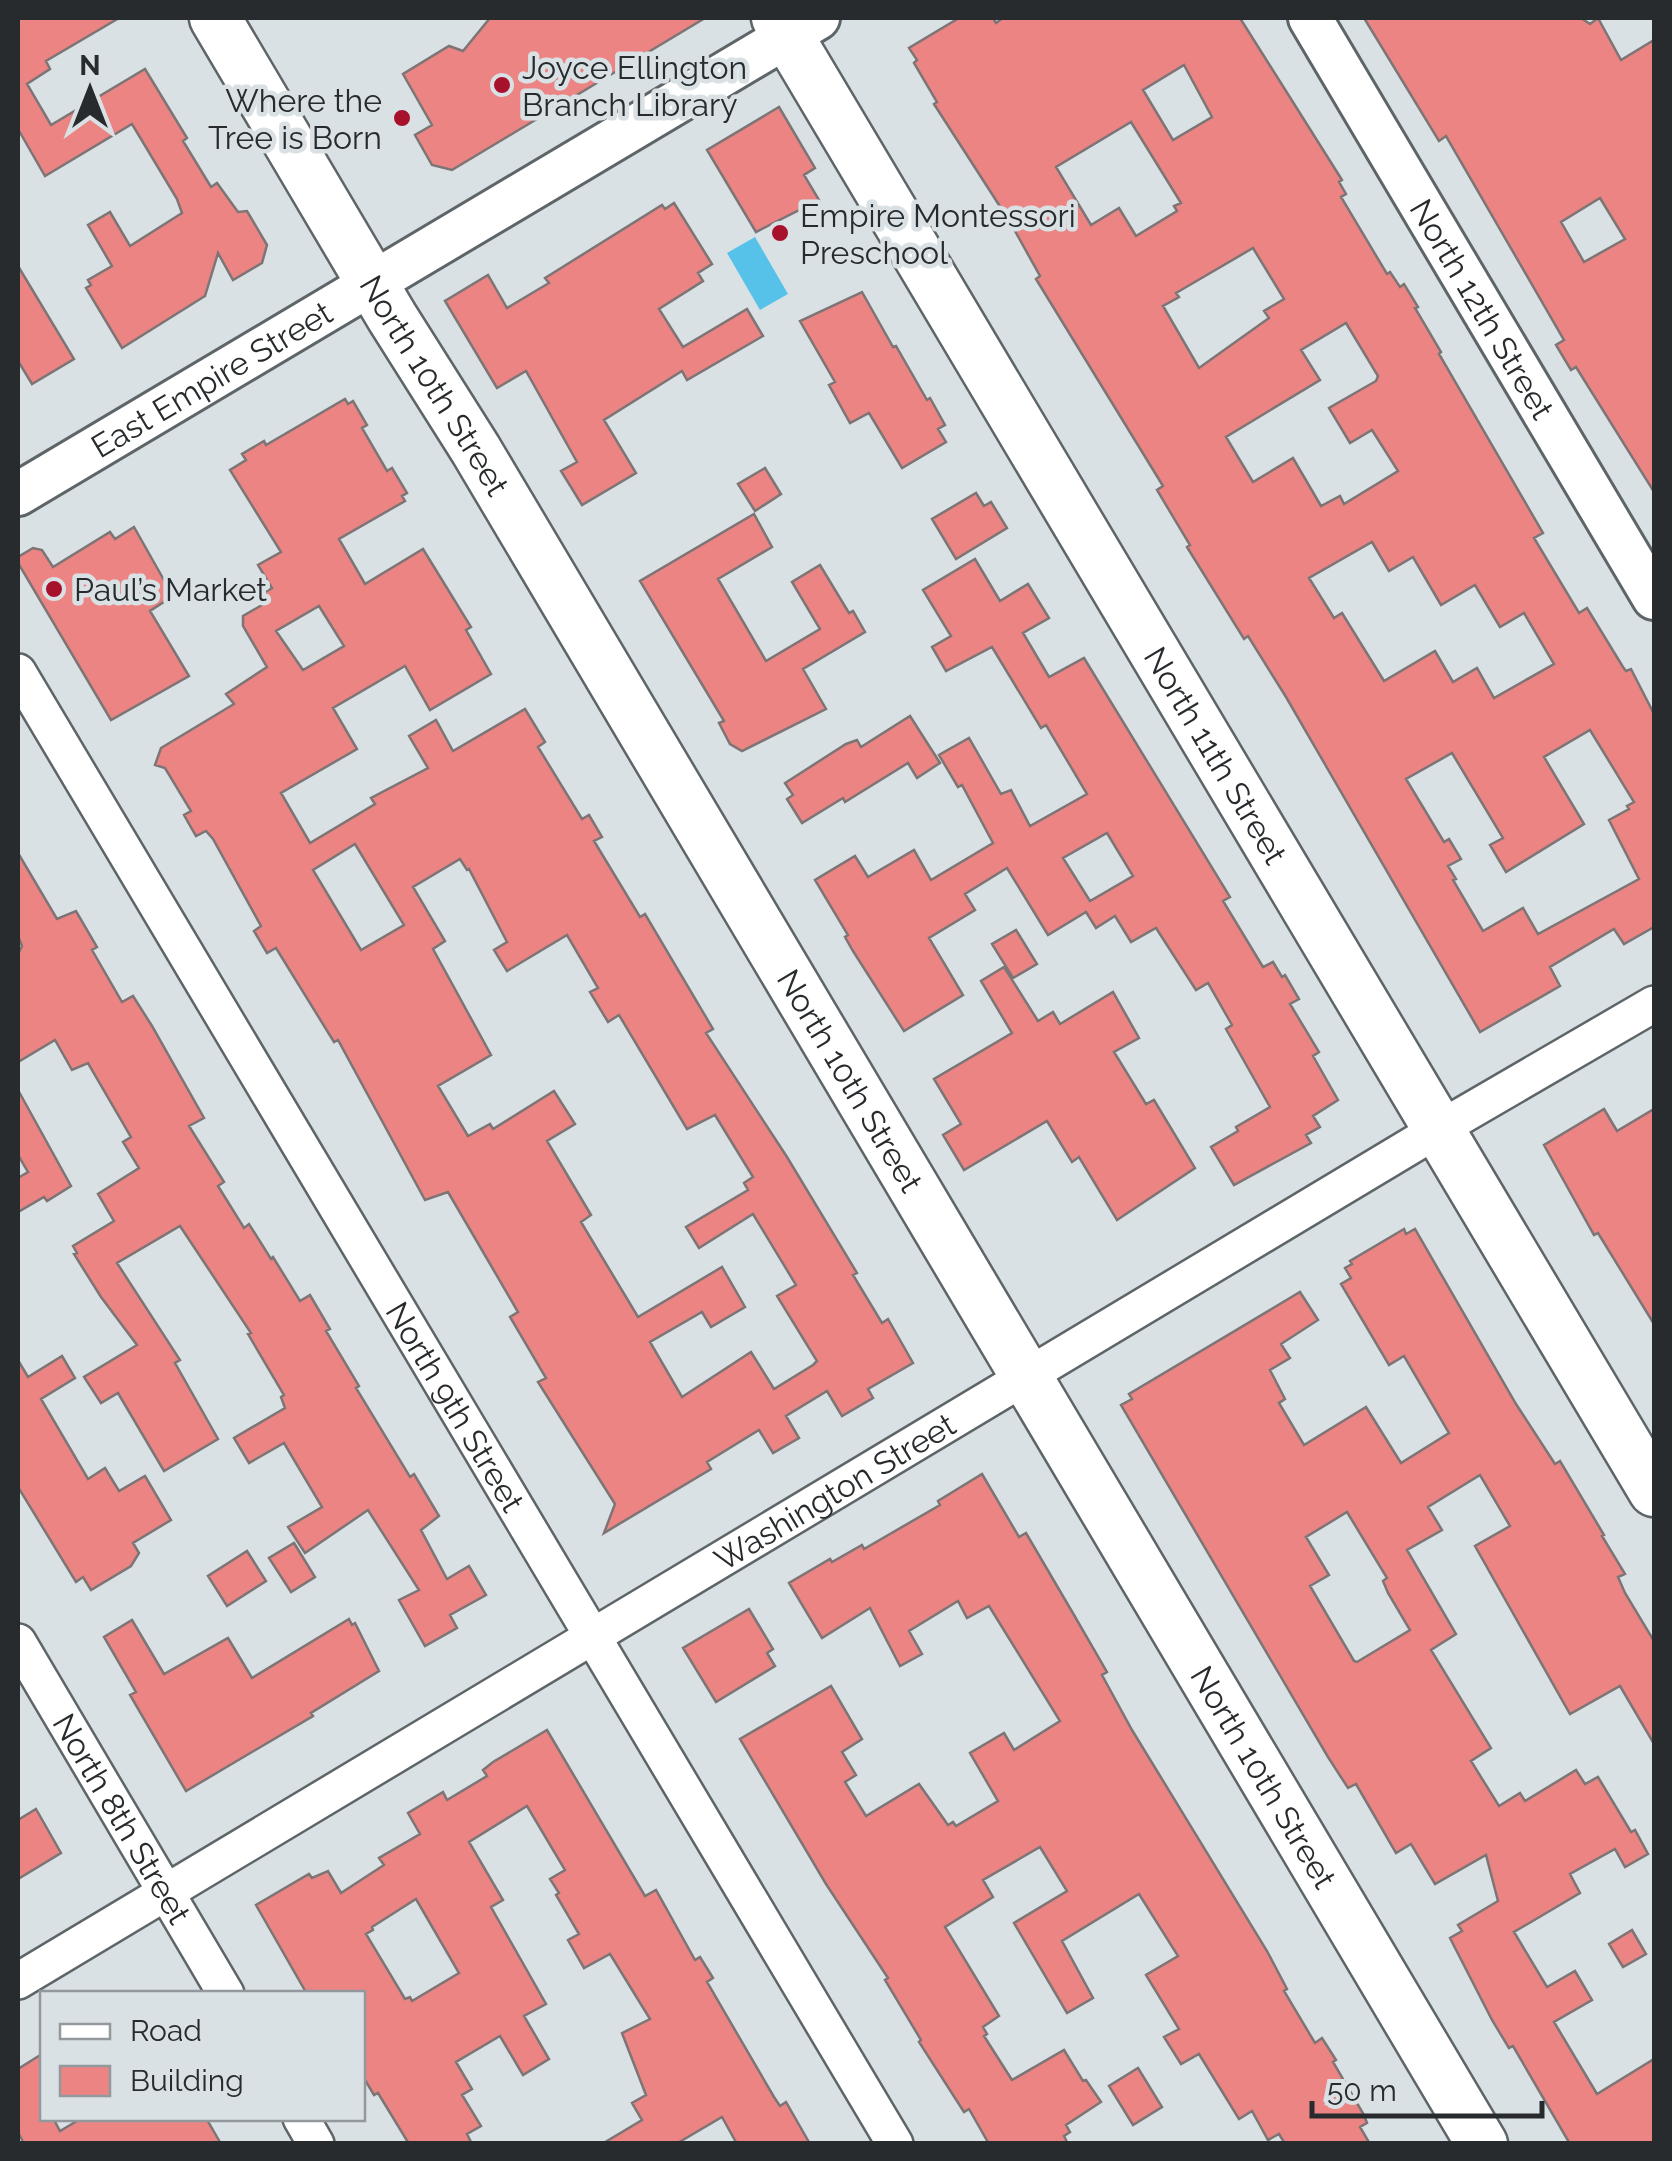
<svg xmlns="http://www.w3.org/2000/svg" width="1672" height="2161" font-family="Raleway,sans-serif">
<rect width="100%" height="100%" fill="#d9e1e4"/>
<path fill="#56c2ea" d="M755 237 788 294 760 310 727 253Z"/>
<path fill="#ec8484" stroke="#7d7575" stroke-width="2.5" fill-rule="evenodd" d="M18 18H119L46 61 50 69 27 84 51 125 145 69 187 138 183 141 211 187 217 183 238 212 247 211 267 245 262 263 233 280 218 253 205 296 122 348 86 288 91 285 88 280 112 266 88 225 110 212 130 246 182 213 177 199 132 124 45 176 18 129Z
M490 18H705L452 170 432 165 415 135 432 125 403 74 449 46 463 51Z
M959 18H993L996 23 1003 18H1240L1342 180 1339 182 1346 194 1341 197 1387 274 1390 272 1400 287 1404 284 1418 307 1415 308 1441 352 1439 354 1543 533 1534 538 1579 613 1587 608 1623 667 1626 671 1631 669 1654 714V927L1624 944 1614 929 1550 967 1560 986 1480 1032 1286 697 1248 636 1244 639 1187 547 1190 545 1157 490 1163 486 1036 279 1040 276 1010 222 934 104 937 102 914 63 917 60 909 48ZM1184 65 1212 117 1173 140 1143 90ZM1131 122 1181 203 1174 206 1177 211 1136 236 1119 208 1091 225 1056 167ZM1253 248 1284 299 1264 311 1269 318 1199 368 1163 306 1179 297 1176 293ZM1346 323 1378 376 1376 381 1329 408 1350 443 1372 430 1398 471 1344 504 1340 496 1321 506 1293 458 1253 482 1226 437 1320 380 1301 350ZM1372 542 1389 571 1413 557 1441 605 1475 585 1500 627 1524 613 1554 664 1494 698 1477 668 1453 682 1435 651 1384 681 1342 613 1334 618 1309 578ZM1590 730 1634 802 1627 806 1629 809 1609 820 1639 879 1538 934 1523 908 1483 931 1453 880 1456 879 1448 866 1461 859 1449 839 1444 842 1406 779 1452 753 1503 838 1490 845 1506 872 1584 824 1544 757Z
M1364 18H1581L1590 24 1598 18 1621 60 1654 40V492L1576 367 1571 370 1556 345 1564 340 1446 136 1439 141ZM1600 198 1625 239 1584 262 1561 222Z
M779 107 815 168 804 175 819 200 756 232 707 150Z
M674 203 712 264 698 273 703 281 659 309 683 347 747 309 763 336 687 380 682 371 604 420 636 473 582 505 561 471 577 462 526 371 497 388 445 301 488 275 507 308 549 283 545 278 662 205 665 209Z
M18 266 74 359 32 384 18 361Z
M862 292 893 347 896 346 927 400 930 398 945 425 938 429 946 442 902 468 869 413 850 423 829 385 835 382 800 321Z
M345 399 348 404 353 401 367 425 362 428 387 471 392 468 407 493 402 496 405 501 339 539 365 584 423 549 471 627 466 630 491 674 430 710 405 666 333 708 357 749 281 793 310 843 375 804 371 798 428 768 409 736 436 720 453 751 525 709 545 742 538 747 582 819 589 815 602 837 594 841 640 917 645 914 713 1029 706 1033 787 1157 857 1273 853 1275 882 1323 888 1319 913 1363 868 1389 873 1398 842 1416 827 1391 786 1416 799 1438 773 1453 759 1430 707 1462 711 1469 604 1533 615 1504 538 1382 546 1378 510 1317 518 1312 479 1245 448 1192 425 1200 338 1040 334 1042 276 948 267 953 254 931 261 926 213 839 206 831 196 836 184 815 191 811 165 768 155 765 161 748 234 704 226 694 267 667 243 626V616L267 602 262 594 272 588 258 565 281 552 230 470 246 460 242 454 264 441 266 445ZM319 606 344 646 303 670 276 631ZM355 844 404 925 361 950 313 870ZM460 859 467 870 469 869 507 942 494 950 507 971 567 935 598 988 590 992 608 1022 619 1015 687 1129 715 1115 753 1177 744 1183 748 1190 686 1227 699 1248 753 1214 796 1285 777 1296 817 1361 813 1365 774 1389 751 1352 682 1397 650 1342 702 1312 711 1327 745 1307 722 1267 638 1317 581 1222 591 1215 547 1141 575 1124 554 1091 493 1129 490 1124 468 1136 438 1086 491 1055 433 949 445 941 413 887Z
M765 468 781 494 755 511 738 484Z
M976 493 984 506 991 502 1007 528 956 559 932 519Z
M754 514 772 547 718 579 766 661 820 629 792 582 820 565 849 613 853 611 865 632 803 669 826 709 742 751 730 744 719 723 724 721 640 581Z
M134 527 173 596 150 611 189 676 111 720 18 563V557L33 548 42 550 53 567 110 532 115 539Z
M975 559 1000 601 1028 584 1049 618 1023 633 1049 677 1084 658 1230 897 1223 901 1263 967 1273 962 1282 977 1285 975 1299 999 1290 1004 1319 1052 1313 1056 1338 1100 1313 1116 1320 1127 1306 1135 1311 1143 1234 1185 1211 1147 1238 1131 1236 1127 1270 1107 1226 1029 1232 1025 1208 983 1196 990 1156 928 1131 942 1115 916 1096 928 1086 912 1048 935 1007 868 965 894 975 910 929 938 963 995 904 1031 853 951 845 937 848 935 815 880 855 856 868 877 914 850 931 880 993 843 962 785 958 787 939 755 969 738 1001 794 1011 790 1030 826 1087 794 1046 725 1041 728 992 647 946 671 932 647 951 636 923 590ZM1107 833 1133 876 1090 901 1063 858Z
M910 716 940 763 917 778 908 763 845 802 843 798 802 823 787 799 793 795 785 783 846 744 857 740 861 747Z
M18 853 57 919 76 911 97 947 92 950 122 1002 133 996 152 1026 204 1118 189 1126 224 1182 218 1186 244 1228 249 1224 271 1259 273 1257 300 1301 310 1295 330 1329 326 1331 359 1386 356 1388 410 1477 414 1474 439 1516 421 1530 447 1579 469 1566 486 1595 450 1615 457 1628 425 1646 399 1600 419 1590 368 1510 305 1553 288 1527 322 1507 284 1443 249 1463 234 1438 285 1408 281 1397 284 1395 248 1334 251 1333 180 1226 117 1263 180 1360 175 1363 218 1439 164 1471 118 1393 101 1403 84 1377 137 1345 101 1297 74 1254 77 1253 73 1246 114 1221 98 1194 139 1168 123 1142 131 1137 88 1063 72 1070 55 1040 18 1062V954L22 946 18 936Z
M1016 930 1037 964 1013 978 992 944Z
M1004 967 1038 1021 1053 1012 1060 1024 1113 992 1139 1038 1114 1052 1146 1104 1154 1100 1195 1168 1117 1220 1079 1157 1072 1162 1047 1121 964 1170 943 1135 961 1124 934 1079 1012 1033 981 981Z
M18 1090 71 1186 47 1201 44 1197 18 1212V1178L28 1172 18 1155Z
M1604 1109 1617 1131 1654 1109V1324L1598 1233 1594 1235 1544 1145Z
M1404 1229 1406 1234 1415 1229 1516 1404 1555 1464 1560 1461 1604 1535 1602 1536 1625 1574 1618 1577 1625 1593 1654 1641V1744L1620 1686 1570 1714 1475 1546 1510 1526 1480 1475 1428 1507 1442 1530 1407 1550 1456 1634 1431 1650 1491 1748 1471 1761 1499 1806 1520 1793 1525 1801 1576 1770 1585 1784 1598 1777 1631 1832 1635 1830 1648 1854 1625 1867 1615 1849 1570 1874 1580 1893 1514 1932 1547 1987 1575 1971 1592 2000 1554 2022 1597 2094 1654 2059V2144H1570L1513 2046 1509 2048 1492 2020 1450 1938 1462 1931 1458 1925 1498 1901 1486 1855 1435 1884 1411 1844 1396 1853 1356 1784 1348 1788 1328 1757 1121 1405 1132 1399 1129 1394 1300 1292 1318 1320 1281 1344 1290 1358 1270 1370 1285 1399 1279 1403 1304 1445 1366 1407 1401 1463 1449 1433 1404 1356 1389 1365 1341 1284 1351 1278 1345 1268 1352 1264 1350 1261ZM1347 1512 1387 1578 1383 1581 1388 1593 1410 1630 1357 1662 1354 1661 1310 1586 1329 1575 1306 1537Z
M62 1356 75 1378 41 1399 88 1479 105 1468 119 1491 145 1476 171 1520 133 1543 139 1553 131 1566 91 1590 83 1577 76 1582 18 1487V1360L28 1377Z
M982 1474 1019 1537 1026 1533 1074 1615 1107 1672 1102 1675 1132 1730 1267 1951 1287 1989 1284 1991 1315 2043 1322 2038 1336 2060 1333 2062 1364 2115 1367 2123 1360 2127 1370 2144H1285L1279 2134 1268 2140 1252 2111 1239 2119 1199 2054 1181 2064 1164 2037 1179 2029 1146 1975 1178 1956 1139 1894 1062 1941 1093 1998 1067 2013 1014 1923 1067 1891 1040 1847 983 1880 993 1897 945 1927 999 2016 983 2027 987 2034 984 2036 1012 2080 1064 2050 1083 2081 1086 2080 1101 2102 1066 2125 1070 2132 1064 2136 1068 2144H989L969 2109 964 2112 919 2042 921 2040 885 1980 888 1978 826 1884 740 1739 831 1686 862 1739 842 1752 856 1775 845 1782 866 1816 919 1784 948 1825 953 1822 956 1826 998 1801 970 1753 1004 1733 1014 1750 1060 1721 989 1606 967 1618 958 1601 909 1631 922 1654 900 1666 870 1608 822 1638 789 1583 830 1559 832 1562 862 1545 864 1549 940 1505 938 1501Z
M294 1543 315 1577 291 1592 269 1558Z
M247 1551 266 1581 227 1606 208 1576Z
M749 1609 773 1649 767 1653 775 1666 716 1702 683 1648Z
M349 1619 352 1625 355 1623 379 1671 311 1713 313 1716 186 1791 130 1695 136 1692 104 1637 132 1620 164 1674 228 1638 252 1678Z
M547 1730 645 1896 656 1890 695 1960 700 1957 713 1978 707 1982 774 2097 780 2106 786 2102 810 2144H737L722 2117 676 2144H602L642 2120 632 2103 646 2095 622 2033 650 2019 610 1954 584 1968 568 1940 579 1934 556 1895 559 1893 550 1879 565 1870 527 1806 469 1842 503 1900 491 1907 546 2004 524 2016 549 2059 523 2075 500 2036 456 2062 472 2089 462 2095 481 2126 467 2134 472 2144H409L378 2093 374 2095 362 2075V1994H307L256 1905 309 1874 312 1878 328 1871 341 1893 384 1865 379 1858 420 1834 408 1813 443 1792 447 1800 487 1776 483 1770 493 1762ZM416 1899 459 1973 412 2001 410 1997 405 1999 366 1934 373 1930 372 1927Z
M36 1809 61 1853 18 1879V1820Z
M1632 1930 1646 1954 1623 1967 1609 1944Z
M42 2054V2118H53L60 2131 82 2118H206L221 2144H24L18 2132V2069Z
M1138 2068 1162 2107 1133 2125 1109 2086Z"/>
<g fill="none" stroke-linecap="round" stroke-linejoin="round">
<g stroke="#5e6568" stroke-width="40">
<g id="minor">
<path id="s1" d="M18 672 895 2144"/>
<path id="s2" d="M18 1642 226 1994"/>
<path id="s3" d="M18 1981 1439 1129 1654 1004"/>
<path d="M301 2118 316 2144"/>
</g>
</g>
<g stroke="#5e6568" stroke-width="48">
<g id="tertiary">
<path id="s4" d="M1310 18 1654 598"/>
<path id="s5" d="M18 494 818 18"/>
</g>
</g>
<g stroke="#5e6568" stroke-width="55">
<g id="secondary">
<path id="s6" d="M215 18 392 317 476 450 1482 2144"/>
<path id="s7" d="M777 18 1654 1491"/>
</g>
</g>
<use href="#minor" stroke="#fff" stroke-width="35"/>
<use href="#tertiary" stroke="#fff" stroke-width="42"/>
<use href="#secondary" stroke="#fff" stroke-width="50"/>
</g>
<g fill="#a8112c" stroke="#d9e1e4" stroke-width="4">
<circle cx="502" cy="85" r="10"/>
<circle cx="402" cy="118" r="10"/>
<circle cx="780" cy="233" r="10"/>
<circle cx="54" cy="589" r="10"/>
</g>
<g text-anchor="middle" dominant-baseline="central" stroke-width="9" stroke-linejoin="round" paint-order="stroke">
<g font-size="32" fill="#282b2d" stroke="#d9e1e4" text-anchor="start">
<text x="522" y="67">Joyce Ellington<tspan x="522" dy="37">Branch Library</tspan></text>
<text x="382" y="100" text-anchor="end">Where the<tspan x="382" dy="37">Tree is Born</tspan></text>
<text x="800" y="215">Empire Montessori<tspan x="800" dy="37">Preschool</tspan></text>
<text x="74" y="589">Paul’s Market</text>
</g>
<g font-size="32" fill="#282b2d" stroke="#d9e1e4">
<text stroke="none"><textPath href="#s4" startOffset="338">North 12th Street</textPath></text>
<text stroke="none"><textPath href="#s5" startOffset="225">East Empire Street</textPath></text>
<text stroke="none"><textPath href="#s6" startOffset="428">North 10th Street</textPath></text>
<text stroke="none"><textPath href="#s7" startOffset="858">North 11th Street</textPath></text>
<text stroke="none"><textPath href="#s6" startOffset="1238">North 10th Street</textPath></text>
<text stroke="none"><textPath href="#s1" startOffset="855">North 9th Street</textPath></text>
<text stroke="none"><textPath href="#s3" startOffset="952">Washington Street</textPath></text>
<text stroke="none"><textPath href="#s6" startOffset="2048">North 10th Street</textPath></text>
<text stroke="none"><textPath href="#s2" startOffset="205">North 8th Street</textPath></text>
</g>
</g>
<rect width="1672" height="2161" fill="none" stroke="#282b2d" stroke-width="40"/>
<rect x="40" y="1991" width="325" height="130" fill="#d9e1e4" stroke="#92989b" stroke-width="2.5"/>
<rect x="60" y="2024" width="50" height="15" fill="#ffffff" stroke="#92989b" stroke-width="2.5"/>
<text x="130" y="2041" font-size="30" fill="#282b2d">Road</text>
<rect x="60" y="2066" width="50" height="30" fill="#ec8484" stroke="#92989b" stroke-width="2.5"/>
<text x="130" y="2091" font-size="30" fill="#282b2d">Building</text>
<g transform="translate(90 90)" stroke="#d9e1e4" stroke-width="8" paint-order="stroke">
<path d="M0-8L18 38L0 25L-18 38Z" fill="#282b2d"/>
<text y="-15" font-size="28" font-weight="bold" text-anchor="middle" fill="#282b2d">N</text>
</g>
<path d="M1312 2101v15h230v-15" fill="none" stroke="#282b2d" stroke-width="5"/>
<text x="1327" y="2101" font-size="30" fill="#282b2d" stroke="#d9e1e4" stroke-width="8" paint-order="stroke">50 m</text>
</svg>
